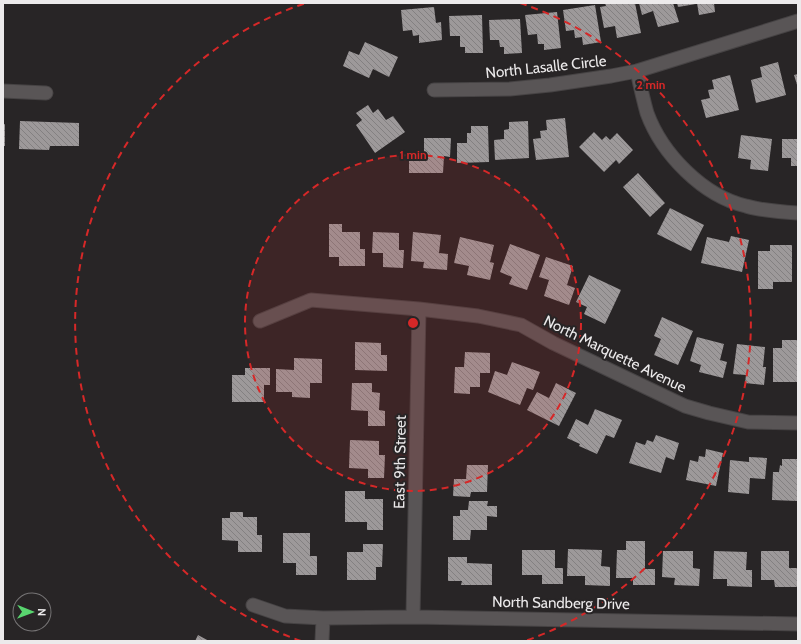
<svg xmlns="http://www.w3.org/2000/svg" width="801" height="644" font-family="Cabin,sans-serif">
<defs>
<pattern id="building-back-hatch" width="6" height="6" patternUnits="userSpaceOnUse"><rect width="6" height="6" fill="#9d999a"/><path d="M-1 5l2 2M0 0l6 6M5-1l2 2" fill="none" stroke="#838081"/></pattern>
</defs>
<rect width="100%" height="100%" fill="#282526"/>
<path fill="url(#building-back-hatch)" d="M605 3H635L641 33 617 38 615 26 604 28 600 7 606 6Z
M639 3H673L679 22 658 27 653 11 642 15Z
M677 3H696V4L678 7Z
M697 3H714L715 12 699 15Z
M595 5 601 42 583 45 582 37 575 38 574 30 566 31 563 10Z
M434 7 436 23 441 22 442 40 419 43V35L413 36 412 30 403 31 401 10Z
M557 12 561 48 544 50V44H538L537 34 528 35 525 15Z
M482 15 483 53H465V47H460V36H450L449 16Z
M520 19 522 53 504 54V47H500L499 40H490L489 20Z
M365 42 398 57 389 77 373 69 369 78 343 66 349 51 359 55Z
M778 62 786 95 756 103 751 80 762 77 760 67Z
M798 74V88L794 75Z
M730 75 739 110 706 118 701 100 710 98 708 90 714 89 712 80Z
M368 105 373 113 378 109 386 120 393 116 405 132 375 153 356 125 362 120 356 113Z
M565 118 569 157 536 160 533 139 541 138 540 131 547 130 546 120Z
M20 121 79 123V146H50L49 150 19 149Z
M528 121 529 158 495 160 494 140 504 139V130L509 129V122Z
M3 124H5V146H3Z
M471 126H488L489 162 457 163V143H467V133H471Z
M594 132 602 140 606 136 610 140 617 133 633 150 619 164 616 160 604 172 579 147Z
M741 135 772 139 768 171 750 169 751 160 738 158Z
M424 138H451L450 157 444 156 443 173H409V152H424Z
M782 139H798V166H791V158H782Z
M638 173 665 203 650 217 623 187Z
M670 208 704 225 691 251 657 234Z
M329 224H342V232H360V249H365V266H339V257H329Z
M373 232 399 233V250H404L403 268 383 267V253H372Z
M413 232 441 235 439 253 448 254 447 270 423 268 424 262 411 261Z
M731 236 749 240 742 272 701 263 707 237 729 242Z
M460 237 494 245 490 262 494 263 490 280 467 275 469 266 454 263Z
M510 244 540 255 527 290 509 284 512 277 500 272Z
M770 245H792V282H773V289H758V251H770Z
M546 257 573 266 567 285 575 288 569 305 544 296 549 280 539 277Z
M589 275 621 290 605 324 584 314 587 307 576 302Z
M662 317 693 331 678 365 654 355 661 339 654 336Z
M697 337 724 344 720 360 727 362 723 378 699 372 701 365 690 361Z
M782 340H798V382H773V348H782Z
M355 342 381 343V355H387V371L355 370Z
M737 344 765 347 763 367H766L764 385 745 383 746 375 733 374Z
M465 352 490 353V373H480V387H470V394L454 393 455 367H464Z
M294 358 322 359V383H310V398L292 397V392H276V369L294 370Z
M512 362 540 372 533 390 527 388 520 405 488 392 495 371 507 375Z
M245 368H270V385H264V402H232V375H245Z
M352 383H372V392L380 393 379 410 385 411V426H368V411L351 410Z
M556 383 576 393 559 426 527 410 537 392 549 398Z
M595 409 622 420 614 438 606 435 597 454 579 446 580 444 567 438 576 419 588 425Z
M656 435 679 443 674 460 666 457 661 473 629 463 636 442 645 445 647 440 653 442Z
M350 440 379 441V455H385L384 478H368V469L349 468Z
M706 449 723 453 716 486 686 480 690 460 698 462 699 456 705 457Z
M749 457 767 458 765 479 750 478 749 494 728 492 730 460 749 462Z
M782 459H798L797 501 772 500 773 472H779L780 465 782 466Z
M467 465H488L487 492H471L470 497 453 496 454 479H466Z
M345 491H365V499H383V530H367V522H345Z
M469 501H488L487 506H497V517L487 516V530H471L470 540H453V516H460V510H468Z
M230 512H243V517H257V535H262V552H238V541L222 540V518H230Z
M283 533H310V556H317V575H296V563H283Z
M626 541H645V569H655V585H633V578H616L617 550H626Z
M363 544H383L382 567H376V580H347V552H363Z
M568 549 602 550 601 566 610 567V586L585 585V576H567Z
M522 550H555V568H563V584H542V575H522Z
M663 551H693V568L700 569 699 586 674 585 675 578 662 577Z
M714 551 747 552 746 570H752V587L727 586V579H713Z
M761 551H789V568H798V587H775L774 580H761Z
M448 557H467V563L492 564V585H461L462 581H448Z
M198 635 209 641H195Z"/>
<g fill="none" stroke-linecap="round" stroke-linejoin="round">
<g stroke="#464344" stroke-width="15">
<path id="street" d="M637 71C640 85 643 99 647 113 662 154 703 196 746 206 763 211 781 212 798 213
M434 90 510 89 550 85 611 76 637 71 798 21
M3 91 46 93
M260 321 311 300 419 309 478 316 521 325 553 343 685 406 709 413 748 422 798 423
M253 605 285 616 323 618 413 617 798 624
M413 617 419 309
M322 641 323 618"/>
</g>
<use href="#street" stroke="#595556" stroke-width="13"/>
</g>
<circle cx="413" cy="323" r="168" fill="#d62828" fill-opacity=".12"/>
<g fill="none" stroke="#d62828" stroke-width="2" stroke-dasharray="7 5">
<circle cx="413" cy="323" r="168"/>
<path d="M301 641A337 337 0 0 1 306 3M520 3A337 337 0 0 1 525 641"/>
</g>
<g text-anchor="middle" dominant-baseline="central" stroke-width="4" stroke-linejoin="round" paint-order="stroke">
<g font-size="15" fill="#eceaeb" stroke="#282526">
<text transform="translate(546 67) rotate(-6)">North Lasalle Circle</text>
<text transform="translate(615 354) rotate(26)">North Marquette Avenue</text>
<text transform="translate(400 462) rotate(-89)">East 9th Street</text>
<text transform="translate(561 603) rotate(1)">North Sandberg Drive</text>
</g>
</g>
<circle cx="413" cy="323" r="6" fill="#d62828" stroke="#282526" stroke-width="2"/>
<g font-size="12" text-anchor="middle" font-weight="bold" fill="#d62828" stroke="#282526" stroke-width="4" stroke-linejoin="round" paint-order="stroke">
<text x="651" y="89">2 min</text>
<text x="413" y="159">1 min</text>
</g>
<rect width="801" height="644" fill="none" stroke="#eceaeb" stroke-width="8"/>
<g transform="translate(32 612) rotate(91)"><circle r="19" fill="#282526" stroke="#767475"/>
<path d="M0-3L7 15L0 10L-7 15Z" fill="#59d56f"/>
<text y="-6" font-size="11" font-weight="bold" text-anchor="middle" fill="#eceaeb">N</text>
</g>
</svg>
